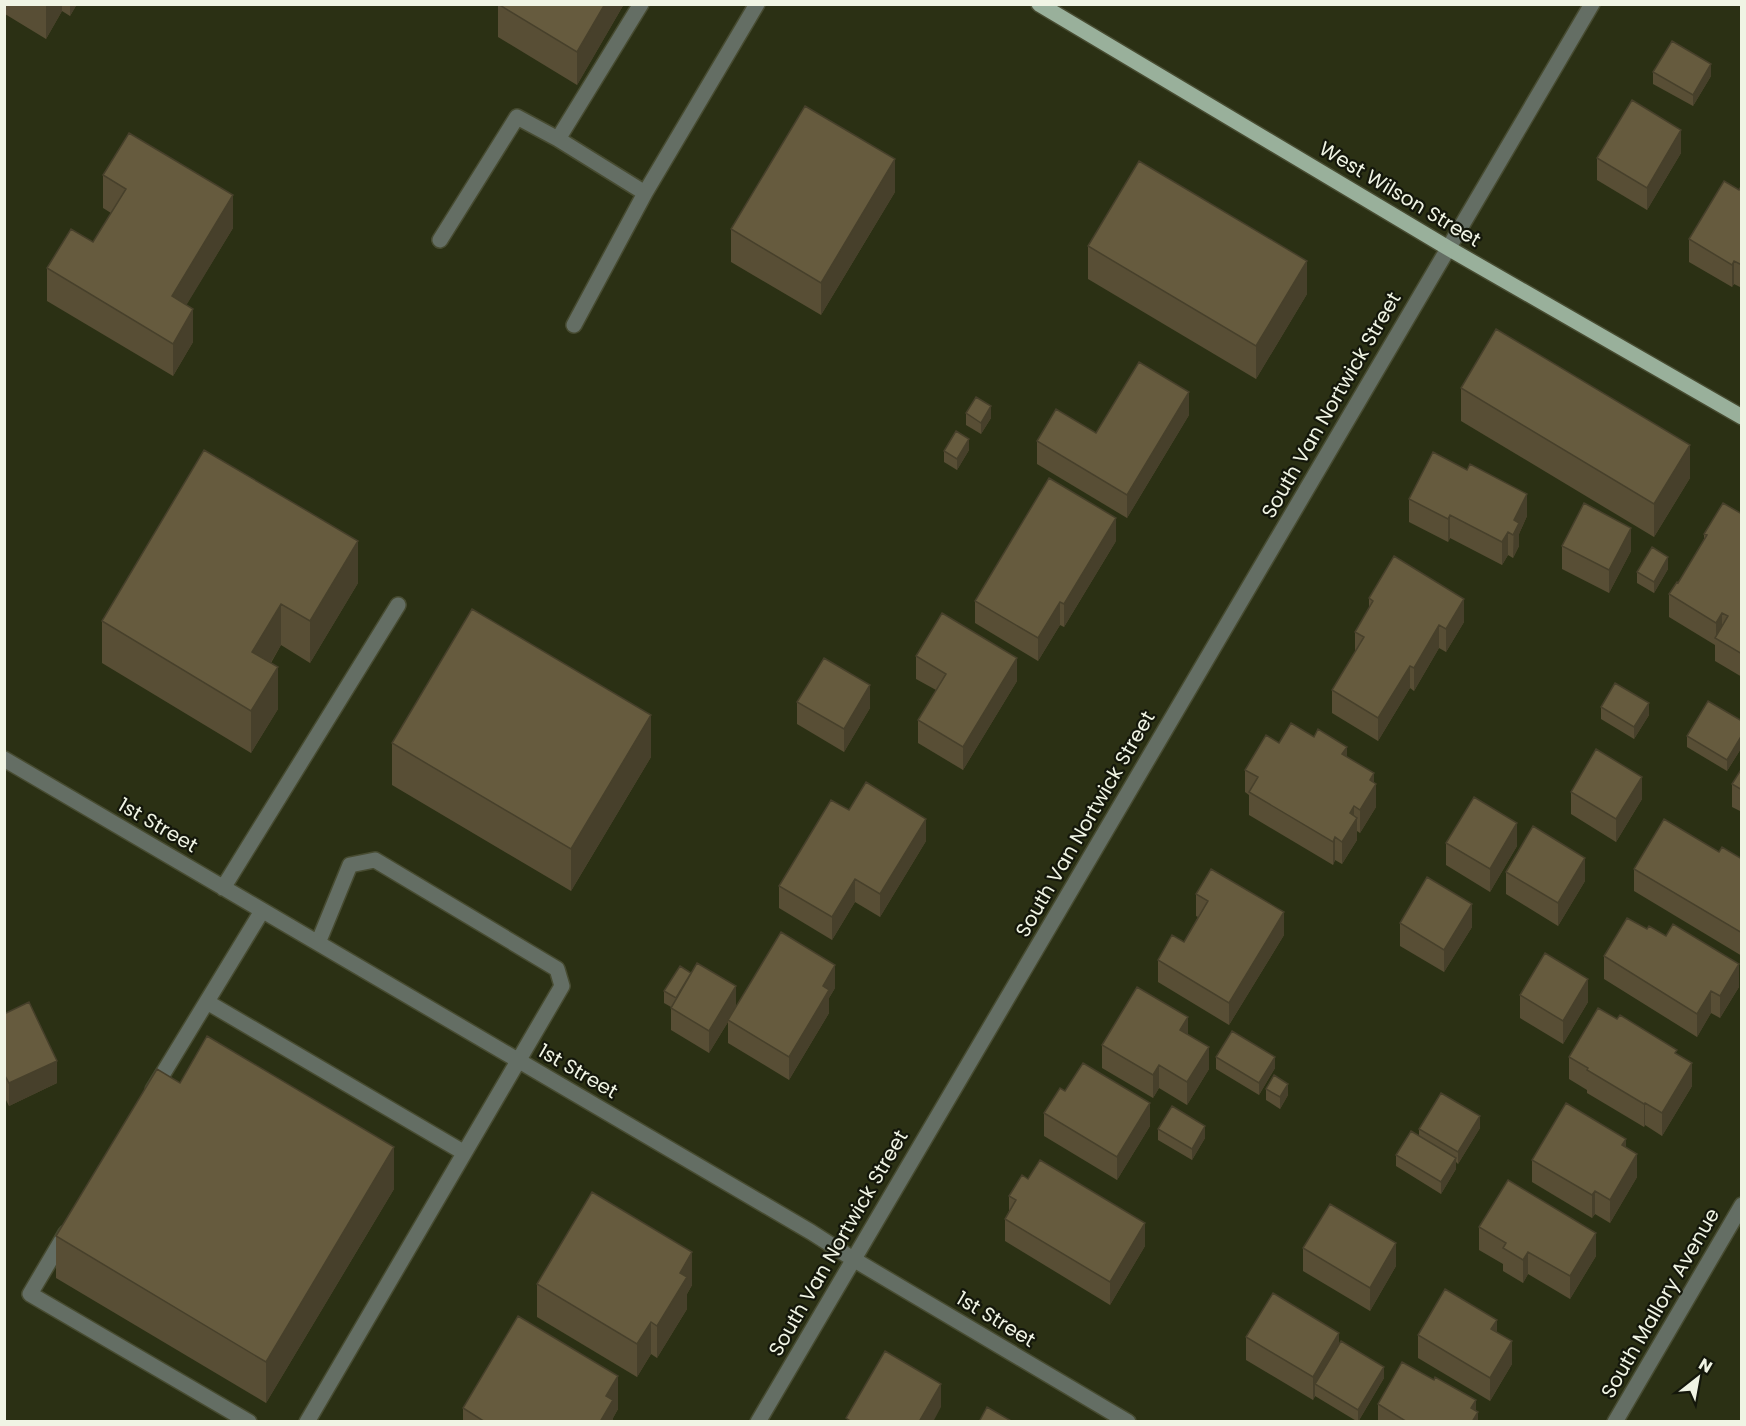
<svg xmlns="http://www.w3.org/2000/svg" width="1746" height="1426" font-family="Poppins,sans-serif">
<rect width="100%" height="100%" fill="#2b3014"/>
<g fill="none" stroke-linecap="round" stroke-linejoin="round">
<g stroke="#474b31" stroke-width="18">
<path id="minor" d="M641 4 558 139 645 193
M440 240 517 117 558 139
M574 325 645 193 757 4
M4 759 811 1232 853 1259 1128 1422
M223 888 398 605
M207 1002 463 1152
M153 1090 262 911
M66 1233 30 1294 249 1422
M307 1422 562 986 557 969 375 860 350 865 318 943
M758 1422 1592 4
M1615 1422 1742 1205"/>
</g>
<g stroke="#474b31" stroke-width="18">
<path id="major" d="M1039 4 1448 248 1742 417"/>
</g>
<use href="#minor" stroke="#646e64" stroke-width="15"/>
<use href="#major" stroke="#99b09b" stroke-width="15"/>
</g>
<path fill="#584e35" d="M5 4H77L70 16 62 11 46 39 5 14Z
M624 4 577 85 498 37V5Z
M1653 72 1711 76 1693 106 1653 84Z
M1681 153 1647 210 1597 180V158Z
M103 175 233 228 186 305 193 342 173 376 47 301V268L93 242 111 213 103 208Z
M1742 185V288L1734 284 1732 287 1689 262V239L1739 190Z
M895 192 821 315 731 262V229Z
M1088 246 1307 294 1256 379 1088 279Z
M1461 388 1690 478 1654 537 1461 421Z
M966 413 991 418 981 434 966 425Z
M1189 415 1127 518 1037 464V441L1096 433Z
M969 450 957 470 944 462V451Z
M1409 499 1527 516 1519 534V546L1513 558 1508 555 1502 565 1450 538 1448 542 1409 522Z
M1742 514V677L1715 661V645L1669 617V594L1678 583 1704 539V534Z
M1116 541 1064 627 1060 625 1038 661 975 623V601Z
M1562 546 1631 551 1609 593 1562 569Z
M1668 569 1654 593 1637 583V572Z
M358 583 310 663 281 645 271 663 278 709 251 753 102 663V621Z
M1369 598 1464 622 1446 652 1439 648 1414 691 1410 688 1378 741 1332 713V690L1355 653V632L1369 608Z
M916 656 1017 681 963 770 918 743V720L936 690 916 679Z
M797 702 870 708 844 752 797 724Z
M1601 707 1649 715 1634 739 1601 719Z
M1742 721V747L1727 771 1687 747V736Z
M392 743 651 757 571 891 392 785Z
M1279 743 1347 757 1374 783 1376 807 1360 833 1357 831V840L1342 864 1335 860 1333 865 1249 815V795L1245 792V770Z
M1742 768V812L1732 807V784Z
M1571 792 1642 799 1616 842 1571 814Z
M849 810 926 841 880 917 855 902 832 940 779 908V886Z
M1446 843 1517 846 1490 892 1446 865Z
M1719 852 1742 859V956L1634 891V869Z
M1506 872 1585 881 1558 926 1506 894Z
M1196 894 1284 935 1229 1025 1158 982V960L1184 942 1198 917 1196 916Z
M1400 923 1472 927 1444 972 1400 946Z
M1647 929 1739 987 1720 1018 1711 1013 1697 1037 1604 979V956Z
M835 988 829 998V1013L789 1080 728 1043V1022L709 1053 671 1030V1007L664 1003V991L736 1007Z
M1520 995 1588 1002 1563 1044 1520 1018Z
M4 1014 57 1083 9 1106 4 1096Z
M1102 1045 1209 1069 1187 1105 1159 1088 1153 1098 1102 1068Z
M1677 1054 1692 1086 1662 1136 1645 1125 1644 1127 1587 1093V1090L1569 1079V1057Z
M1216 1057 1275 1068 1259 1095 1216 1069Z
M180 1083 394 1189 266 1403 56 1278V1236Z
M1266 1089 1288 1095 1280 1109 1266 1100Z
M1065 1091 1150 1126 1117 1180 1044 1136V1113Z
M1480 1128 1458 1164 1456 1162V1169L1441 1194 1396 1166V1155L1419 1136V1129Z
M1158 1129 1205 1138 1192 1160 1158 1140Z
M1626 1147 1637 1177 1610 1223 1595 1214 1592 1218 1532 1182V1160Z
M1009 1196 1145 1246 1110 1305 1005 1241V1219L1009 1211Z
M1479 1227 1596 1256 1570 1299 1528 1274 1523 1283 1503 1271V1264L1479 1250Z
M1303 1248 1396 1266 1370 1311 1303 1271Z
M537 1284 692 1285 687 1294V1309L657 1358 651 1354 637 1377 537 1317Z
M1418 1335 1512 1364 1490 1401 1418 1358Z
M1246 1337 1339 1344 1384 1378 1358 1422 1315 1396 1313 1400 1246 1360Z
M1378 1404 1476 1411 1478 1422H1378Z
M463 1408 618 1409 613 1418V1422H463Z"/>
<path fill="#47402b" d="M46 4H62V11L46 39Z
M70 4H77L70 16Z
M605 4H624L577 85V52Z
M1711 64V76L1693 106V95Z
M1681 130V153L1647 210V188Z
M895 159V192L821 315V283Z
M233 195V228L172 329V296Z
M1307 261V294L1256 379V346Z
M1734 261V284L1732 287V265Z
M193 309V342L173 376V344Z
M1189 392V415L1127 518V495Z
M991 406V418L981 434V423Z
M969 439V450L957 470V459Z
M1690 445V478L1654 537V504Z
M1527 494V516L1519 534V546L1513 558 1514 520Z
M1450 515V538L1448 542V519Z
M1116 518V541L1064 627V604Z
M1631 528V551L1609 593V570Z
M1508 532V555L1502 565V542Z
M358 541V583L310 663V621Z
M1668 557V569L1654 593V582Z
M1464 599V622L1446 652V629Z
M1060 602V625L1038 661V638Z
M281 604V645L252 694V652Z
M1722 613V635L1716 639V623Z
M1439 625V648L1414 691V668Z
M1017 658V681L963 770V747Z
M1410 666V688L1378 741V718Z
M278 667V709L251 753V711Z
M870 685V708L844 752V729Z
M1649 703V715L1634 739V727Z
M651 715V757L571 891V849Z
M1742 735V747L1727 771V760Z
M1347 747V769L1342 754Z
M1374 773V787L1376 784V807L1360 833V810L1370 780Z
M1642 777V799L1616 842V819Z
M1354 806V822L1357 818V840L1342 864V842L1350 813Z
M926 819V841L880 917V894Z
M1517 823V846L1490 892V869Z
M1335 837V860L1333 865V842Z
M1585 858V881L1558 926V903Z
M855 879V902L832 940V917Z
M1472 904V927L1444 972V950Z
M1284 912V935L1229 1025V1003Z
M1739 964V987L1720 1018V996Z
M835 965V988L829 998V1013L789 1080V1057L823 986Z
M1588 979V1002L1563 1044V1021Z
M736 986V1009L728 1020V1022L709 1053V1031Z
M1711 991V1013L1697 1037V1014Z
M1188 1017V1040L1180 1030Z
M1209 1047V1069L1187 1105V1082Z
M1275 1057V1068L1259 1095V1083Z
M57 1061V1083L9 1106V1083Z
M1692 1063V1086L1662 1136V1113Z
M1159 1065V1088L1153 1098V1075Z
M1288 1084V1095L1280 1109V1097Z
M1150 1103V1126L1117 1180V1157Z
M1645 1103V1125L1644 1127V1104Z
M1480 1116V1128L1458 1164V1152Z
M1205 1126V1138L1192 1160V1149Z
M1626 1139V1161L1622 1145Z
M394 1147V1189L266 1403V1362Z
M1637 1154V1177L1610 1223V1200Z
M1456 1158V1169L1441 1194V1182Z
M1595 1191V1214L1592 1218V1195Z
M1145 1223V1246L1110 1305V1282Z
M1596 1233V1256L1570 1299V1276Z
M1396 1243V1266L1370 1311V1288Z
M692 1252V1285L687 1294V1309L657 1358V1326L680 1273Z
M1528 1252V1274L1523 1283V1260Z
M1497 1320V1343L1491 1329Z
M651 1322V1354L637 1377V1344Z
M1339 1333V1356L1315 1384V1396L1313 1400V1377Z
M1512 1341V1364L1490 1401V1378Z
M1384 1367V1378L1358 1422V1410Z
M618 1376V1409L613 1418V1422H600L606 1396Z
M941 1384V1407L933 1422H919Z
M1476 1400V1415L1478 1412V1422H1471V1408Z"/>
<path fill="#665b3e" stroke="#47402b" stroke-width="1.5" d="M498 4H605L577 52Z
M1672 41 1711 64 1693 95 1653 72Z
M1632 100 1681 130 1647 188 1597 158Z
M805 106 895 159 821 283 731 229Z
M129 133 233 195 172 296 193 309 173 344 47 268 71 229 93 242 126 189 103 175Z
M1139 161 1307 261 1256 346 1088 246Z
M1724 181 1739 190 1742 185V265L1734 261 1732 265 1689 239Z
M1496 329 1690 445 1654 504 1461 388Z
M1139 362 1189 392 1127 495 1037 441 1056 409 1096 433Z
M976 397 991 406 981 423 966 413Z
M956 431 969 439 957 459 944 451Z
M204 450 358 541 310 621 281 604 252 652 278 667 251 711 102 621Z
M1433 452 1467 470 1470 464 1527 494 1514 520 1519 523 1513 535 1508 532 1502 542 1450 515 1448 519 1409 499Z
M1049 478 1116 518 1064 604 1060 602 1038 638 975 601Z
M1584 503 1631 528 1609 570 1562 546Z
M1723 503 1742 514V654L1715 638 1728 616 1722 613 1716 623 1669 594 1677 582 1678 583 1707 535 1704 534Z
M1652 547 1668 557 1654 582 1637 572Z
M1394 556 1464 599 1446 629 1439 625 1414 668 1410 666 1378 718 1332 690 1364 637 1355 632 1373 601 1369 598Z
M472 609 651 715 571 849 392 743Z
M942 613 1017 658 963 747 918 720 946 674 916 656Z
M824 658 870 685 844 729 797 702Z
M1615 683 1649 703 1634 727 1601 707Z
M1708 701 1742 721V735L1727 760 1687 736Z
M1291 723 1314 737 1318 729 1347 747 1342 754 1374 773 1370 780 1376 784 1360 810 1354 806 1350 813 1357 818 1342 842 1335 837 1333 842 1249 792 1258 777 1245 770 1266 735 1279 743Z
M1596 749 1642 777 1616 819 1571 792Z
M1742 768V790L1732 784Z
M866 782 926 819 880 894 855 879 832 917 779 886 831 800 849 810Z
M1474 797 1517 823 1490 869 1446 843Z
M1664 819 1719 852 1722 847 1742 859V933L1634 869Z
M1533 826 1585 858 1558 903 1506 872Z
M1211 869 1284 912 1229 1003 1158 960 1172 935 1184 942 1208 901 1196 894Z
M1427 877 1472 904 1444 950 1400 923Z
M1627 918 1647 929 1649 926 1666 936 1673 924 1739 964 1720 996 1711 991 1697 1014 1604 956Z
M781 932 835 965 823 986 829 990 789 1057 728 1020Z
M1545 953 1588 979 1563 1021 1520 995Z
M697 963 736 986 709 1031 671 1008Z
M680 966 691 973 676 998 664 991Z
M1137 987 1188 1017 1180 1030 1209 1047 1187 1082 1159 1065 1153 1075 1102 1045Z
M29 1002 57 1061 9 1083 4 1074V1014Z
M1598 1008 1617 1019 1620 1015 1677 1050 1675 1053 1692 1063 1662 1113 1645 1103 1644 1104 1587 1070 1588 1068 1569 1057Z
M1232 1031 1275 1057 1259 1083 1216 1057Z
M207 1036 394 1147 266 1362 56 1236 157 1069 180 1083Z
M1083 1063 1150 1103 1117 1157 1044 1113 1060 1088 1065 1091Z
M1274 1075 1288 1084 1280 1097 1266 1089Z
M1441 1093 1480 1116 1458 1152 1419 1129Z
M1566 1103 1626 1139 1622 1145 1637 1154 1610 1200 1595 1191 1592 1195 1532 1160Z
M1172 1106 1205 1126 1192 1149 1158 1129Z
M1411 1131 1456 1158 1441 1182 1396 1155Z
M1040 1160 1145 1223 1110 1282 1005 1219 1016 1200 1009 1196 1022 1175 1028 1179Z
M1508 1180 1596 1233 1570 1276 1528 1252 1523 1260 1503 1248 1506 1243 1479 1227Z
M592 1192 692 1252 680 1273 687 1277 657 1326 651 1322 637 1344 537 1284Z
M1330 1204 1396 1243 1370 1288 1303 1248Z
M1445 1289 1497 1320 1491 1329 1512 1341 1490 1378 1418 1335Z
M1273 1293 1339 1333 1313 1377 1246 1337Z
M518 1316 618 1376 606 1396 613 1400 600 1422H485L463 1408Z
M1341 1341 1384 1367 1358 1410 1315 1384Z
M885 1351 941 1384 919 1422H852L846 1418Z
M1402 1362 1434 1380 1435 1377 1476 1400 1471 1408 1478 1412 1472 1422H1407L1378 1404Z
M987 1407 1013 1422H979Z"/>
<g text-anchor="middle" dominant-baseline="central" stroke-width="4.5" stroke-linejoin="round" paint-order="stroke">
<g font-size="20" fill="#f0f4e4" stroke="#14170b">
<text transform="translate(1400 194) rotate(31)">West Wilson Street</text>
<text transform="translate(1331 405) rotate(-60)">South Van Nortwick Street</text>
<text transform="translate(1085 824) rotate(-60)">South Van Nortwick Street</text>
<text transform="translate(158 825) rotate(30)">1st Street</text>
<text transform="translate(578 1071) rotate(30)">1st Street</text>
<text transform="translate(838 1243) rotate(-60)">South Van Nortwick Street</text>
<text transform="translate(1660 1303) rotate(-60)">South Mallory Avenue</text>
<text transform="translate(996 1319) rotate(31)">1st Street</text>
</g>
</g>
<rect width="1746" height="1426" fill="none" stroke="#f0f4e4" stroke-width="12"/>
<g transform="translate(1698 1378) rotate(31)" stroke="#14170b" stroke-width="4.5" paint-order="stroke">
<path d="M0-4.5L10 22L0 15L-10 22Z" fill="#f0f4e4"/>
<text y="-9" font-size="16" font-weight="bold" text-anchor="middle" fill="#f0f4e4">N</text>
</g>
</svg>
